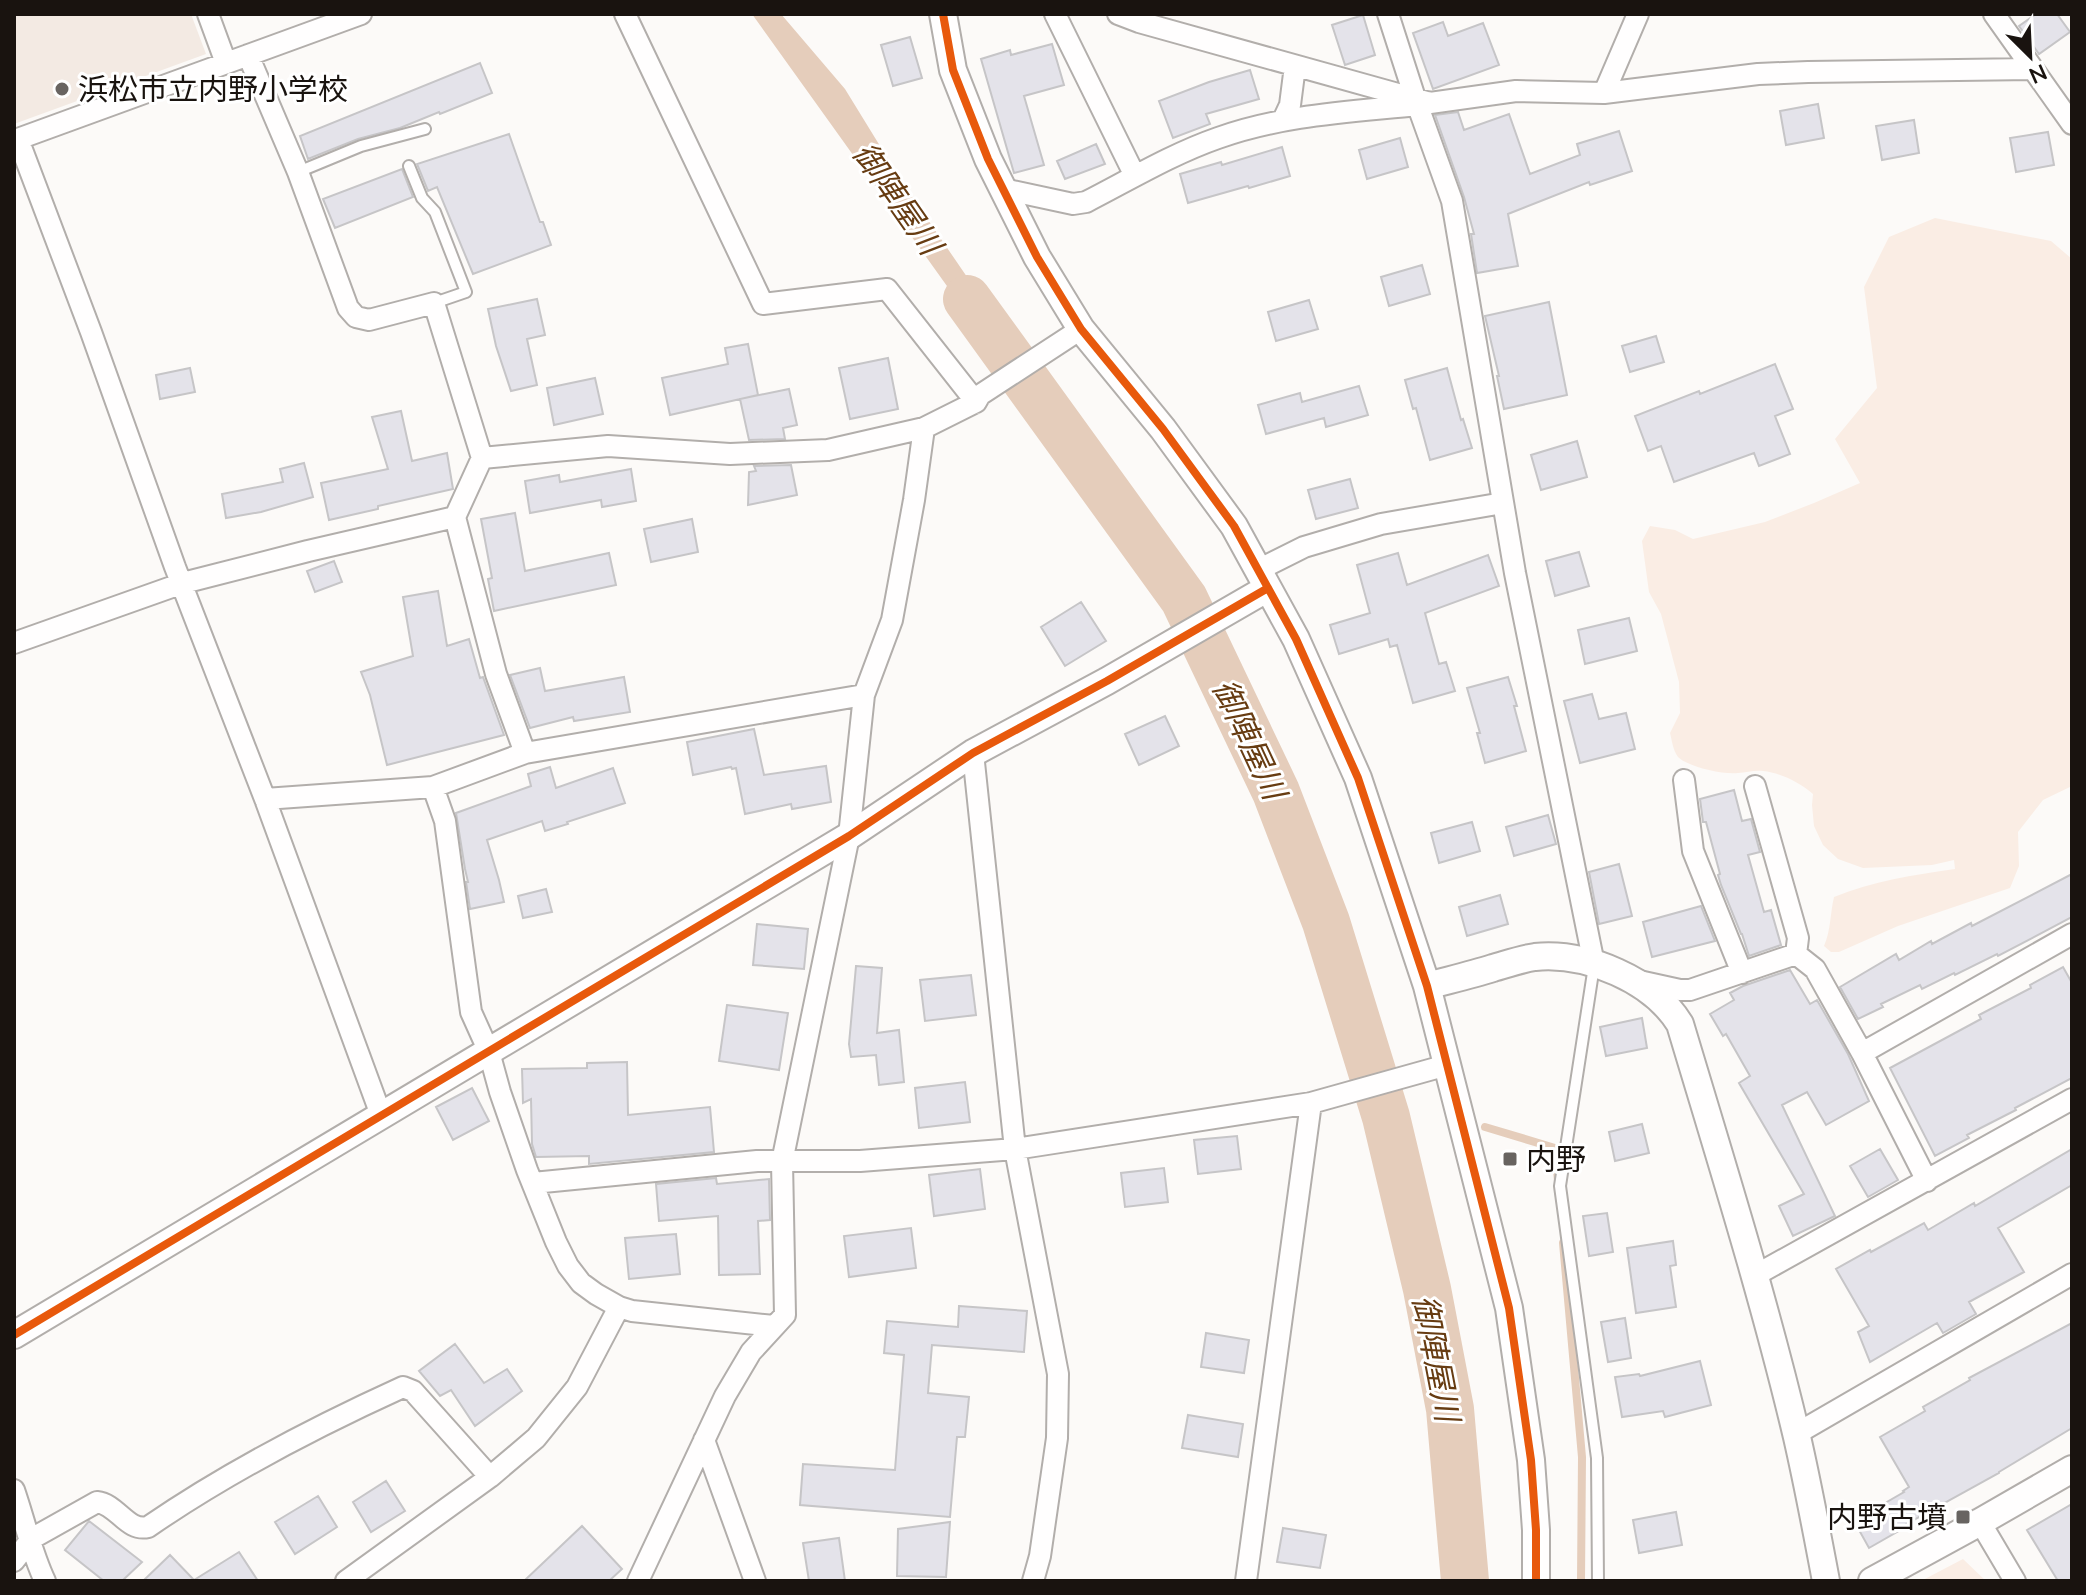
<svg xmlns="http://www.w3.org/2000/svg" width="2086" height="1595" font-family="Mulish,'Noto Sans JP',sans-serif">
<rect width="100%" height="100%" fill="#fcfaf8"/>
<path fill="#f3eae3" d="M14 14H191L206 54 14 124Z"/>
<path fill="#faede4" d="M1935 218 2051 241 2072 259V786L2043 800 2018 832 2019 866 2010 888 1898 926 1839 952H1831L1824 946C1831 930 1830 914 1834 897 1873 881 1913 875 1955 869L1954 860 1932 865 1863 868 1838 859 1823 845 1814 826 1812 805 1813 794C1799 782 1781 773 1763 771 1754 770 1746 773 1738 773 1724 775 1688 767 1678 757 1673 750 1672 741 1670 733L1680 713 1679 682 1661 614 1649 592 1642 541 1650 526 1675 530 1693 539 1765 522 1814 503 1860 483 1835 439 1877 388 1864 287 1889 237Z
M1963 1559 1986 1581H1921Z"/>
<path fill="#e5cdbb" d="M752 14H781L845 89 904 185 1013 344 1000 360Z"/>
<g fill="none" stroke-linecap="round" stroke-linejoin="round">
<path stroke="#e5cdbb" stroke-width="8" d="M1485 1127 1555 1148 1558 1181
M1563 1243 1582 1457 1581 1581"/>
<path stroke="#e5cdbb" stroke-width="48" d="M967 299 1184 599 1276 792 1326 922 1386 1117 1427 1289 1450 1409 1465 1581"/>
</g>
<path fill="#e4e3ea" stroke="#c6c5c7" stroke-width="2" d="M2036 14H2057L2070 32 2039 54 2019 26Z
M1363 15 1375 55 1345 65 1332 25Z
M1443 22 1448 36 1483 23 1499 65 1433 89 1413 33Z
M910 37 922 78 893 86 881 45Z
M1052 44 1064 85 1024 96 1044 165 1014 173 981 59 1010 50 1011 55Z
M480 63 492 93 440 114 439 112 400 128 358 139 308 159 300 136Z
M1250 70 1259 99 1206 114 1210 124 1173 138 1159 101 1209 82Z
M1818 104 1824 138 1786 145 1780 111Z
M1458 112 1464 130 1509 114 1530 174 1580 155 1577 144 1619 131 1632 171 1590 185 1589 182 1508 214 1518 266 1477 273 1471 234H1474L1464 197 1435 115Z
M1914 120 1919 153 1882 160 1876 126Z
M2048 132 2054 165 2016 172 2010 138Z
M509 134 540 222H543L551 245 473 274 437 187 428 191 417 164Z
M1400 138 1408 167 1367 179 1359 150Z
M1096 144 1105 164 1065 179 1057 161Z
M1282 147 1290 176 1249 188 1248 186 1188 203 1180 174 1221 162 1222 165Z
M402 169 413 197 335 228 323 199Z
M1422 265 1430 294 1389 306 1381 277Z
M537 299 545 335 527 339 537 385 511 391 496 346 488 309Z
M1309 300 1318 329 1276 341 1268 312Z
M1549 302 1567 395 1504 409 1497 376H1499L1485 316Z
M1656 336 1664 362 1630 372 1622 346Z
M748 344 758 395 670 415 662 378 728 364 725 348Z
M888 358 898 409 850 419 839 368Z
M1775 364 1793 409 1775 416 1790 454 1759 466 1754 453 1674 482 1661 446 1648 451 1635 416 1699 391 1700 394Z
M190 368 195 392 160 399 156 375Z
M1447 368 1461 420 1463 419 1472 448 1430 460 1416 408 1413 409 1405 380Z
M595 378 603 414 554 425 547 388Z
M1359 386 1368 415 1326 427 1324 418 1266 434 1258 405 1300 393 1302 402Z
M789 389 797 425 783 428 785 439 749 440 740 399Z
M401 411 412 461 447 453 453 489 378 506V509L329 520 321 483 388 469 372 417Z
M1577 441 1587 477 1541 490 1531 455Z
M304 463 313 497 261 512 226 518 222 494 283 482 280 469Z
M791 465 797 495 748 505 749 472 756 471 754 466Z
M631 469 636 501 602 507 601 500 530 513 525 481 559 475 560 482Z
M1350 479 1358 508 1316 519 1308 490Z
M515 513 525 571 609 553 616 585 494 611 488 579 492 578 481 519Z
M692 519 698 552 651 562 644 529Z
M1579 552 1589 586 1555 596 1546 561Z
M1398 553 1407 585 1488 555 1499 586 1425 613 1439 664 1446 662 1455 691 1413 703 1397 645 1390 647 1388 639 1339 654 1330 625 1370 613 1357 565Z
M334 561 342 582 315 592 307 571Z
M438 591 447 646 469 639 480 678 483 677 504 735 387 765 370 695 361 672 413 656 403 597Z
M1081 602 1106 641 1065 666 1041 627Z
M1629 618 1637 651 1585 664 1578 630Z
M540 668 545 691 624 677 630 712 574 721 573 717 530 728 510 675Z
M1508 677 1517 706H1514L1526 751 1485 763 1477 733H1480L1467 688Z
M1592 694 1599 719 1626 713 1635 749 1580 763 1564 701Z
M1165 716 1179 746 1139 765 1125 734Z
M754 729 764 775 826 766 831 802 792 809 791 804 745 814 736 768 732 769 731 767 693 775 687 742Z
M550 767 556 788 613 768 625 803 567 822 568 824 545 831 542 821 487 840 499 880 504 902 470 909 466 882H468L465 869 456 813 531 786 528 774Z
M1734 790 1742 821 1751 819 1760 852 1748 855 1764 912 1771 910 1781 945 1749 956 1742 934H1741L1721 885 1718 875 1720 874 1706 822H1703L1700 799Z
M1548 815 1556 844 1514 856 1506 827Z
M1472 822 1480 851 1439 863 1431 833Z
M1619 864 1632 916 1599 924 1589 872Z
M2072 874V917L1998 956 1997 954 1955 975 1954 973 1922 989 1920 985 1881 1004 1883 1007 1858 1019 1840 987 1896 954 1899 960 1931 941 1932 944 1971 923 1972 926Z
M546 889 552 912 523 918 518 896Z
M1500 895 1508 924 1467 936 1459 907Z
M1701 906 1715 941 1652 957 1643 922Z
M757 924 808 929 804 969 753 965Z
M856 966 882 968 877 1033 899 1030 904 1082 879 1085 876 1055 851 1057 849 1044Z
M2063 967 2072 983V1078L2015 1108 2016 1110 1967 1135 1969 1138 1935 1156 1890 1068 1981 1019 1979 1015 2031 988 2030 985Z
M1790 970 1810 1004 1817 1000 1848 1054 1869 1101 1826 1125 1807 1092 1782 1105 1835 1216 1793 1236 1779 1206 1804 1194 1739 1083 1750 1076 1726 1034 1723 1036 1710 1014 1734 1000 1730 993 1743 986Z
M971 975 976 1015 925 1021 920 980Z
M727 1005 788 1013 779 1070 719 1061Z
M1642 1018 1647 1048 1606 1056 1600 1027Z
M627 1062 628 1115 710 1107 714 1152 589 1164V1156L536 1157 532 1144 531 1099 523 1103 522 1069 587 1068V1063Z
M965 1082 970 1122 919 1128 915 1088Z
M472 1088 489 1121 453 1140 436 1107Z
M1642 1124 1649 1153 1615 1161 1609 1132Z
M1237 1136 1241 1169 1198 1174 1194 1140Z
M1880 1149 1898 1180 1868 1197 1850 1166Z
M2072 1149V1185L1998 1228 2024 1272 1969 1302 1976 1314 1943 1333 1937 1323 1870 1362 1858 1332 1869 1326 1836 1269 1870 1250 1871 1252 1924 1223 1928 1230 1974 1203 1975 1206Z
M1164 1168 1168 1202 1125 1207 1121 1173Z
M980 1169 985 1209 934 1216 929 1175Z
M716 1178 717 1184 769 1179 770 1220 758 1221 760 1274 719 1275 718 1216 659 1221 656 1184Z
M1607 1213 1613 1252 1589 1256 1583 1216Z
M911 1228 916 1268 849 1277 844 1236Z
M676 1234 680 1274 629 1279 625 1238Z
M1673 1241 1676 1265 1670 1266 1676 1307 1636 1313 1627 1248Z
M959 1306 1027 1311 1024 1352 932 1345 928 1393 969 1397 965 1437H957L950 1517 800 1505 803 1464 895 1470 904 1355 884 1353 887 1321 958 1327Z
M1625 1318 1631 1358 1608 1362 1601 1322Z
M2072 1323V1428L1999 1472V1473L1901 1527 1902 1529 1869 1548 1854 1521 1904 1492 1903 1491 1909 1487 1880 1437 1925 1411 1923 1407 1970 1380 1969 1378Z
M1206 1333 1249 1340 1244 1373 1201 1367Z
M455 1344 484 1383 507 1369 522 1391 475 1426 451 1390 440 1396 419 1371Z
M1700 1361 1711 1405 1665 1417 1663 1411 1622 1417 1615 1377 1639 1374 1640 1376Z
M1188 1415 1243 1424 1238 1457 1182 1448Z
M386 1481 405 1511 371 1532 353 1502Z
M318 1496 337 1527 295 1554 275 1522Z
M2072 1504V1581H2058L2027 1530Z
M1676 1512 1682 1545 1639 1553 1633 1520Z
M89 1521 142 1562 122 1581H104L65 1550Z
M950 1522 946 1577 897 1576 898 1529Z
M582 1526 622 1569 609 1581H524Z
M1283 1528 1326 1535 1320 1568 1277 1562Z
M839 1538 845 1581H809L803 1543Z
M239 1552 258 1581H143L170 1555 194 1580Z"/>
<g fill="none" stroke-linecap="round" stroke-linejoin="round">
<g stroke="#b2aeab" stroke-width="14">
<path id="service" d="M409 166 422 198 435 212 466 292 434 303
M298 172 361 146 425 129
M1594 966 1560 1186 1597 1458 1598 1581"/>
</g>
<g stroke="#b2aeab" stroke-width="24">
<path id="minor" d="M208 14 226 63
M625 14 763 304 887 289 976 402 980 395 1081 329
M1055 14 1135 176
M1118 14 1139 22 1430 103 1516 91 1604 93 1758 74 1808 72 2032 69
M1388 14 1415 98 1452 201 1515 573 1594 964
M1994 14 2072 124
M248 55 298 172 348 308 356 317 369 320 434 303 482 458
M1604 93 1638 14
M1283 120 1290 105 1295 66
M18 139 361 14
M14 141 18 139 91 332 175 567 265 799 381 1115
M1003 189 1073 204 1086 202C1129 180 1172 154 1218 138 1282 115 1350 112 1417 105
M455 517 496 674 525 753
M1258 570 1304 547 1381 524 1503 503
M14 643 183 583 308 551 455 517 482 458 608 446 730 454 828 450 924 428 976 402
M973 753 1015 1149 1058 1374 1057 1438 1040 1556 1033 1581
M1684 780 1693 851 1742 973
M1755 786 1798 938 1796 954
M433 787 445 821 471 1012 489 1052 500 1092 527 1170 556 1242 568 1266 581 1283 596 1294 619 1307 632 1311 774 1326
M265 799 433 787 525 753 864 695
M1639 981 1680 990H1690L1796 954 1815 969 1862 1053 1927 1181
M1862 1053 2072 934
M533 1183 757 1161H860L1015 1149 1311 1103 1447 1065
M1754 1276 2072 1099
M1796 1434 2072 1274
M704 1440 755 1581
M14 1490C24 1519 32 1554 45 1581
M1980 1522 2015 1581
M14 1561 31 1539 97 1502C117 1504 127 1532 148 1527 228 1472 315 1427 403 1387L413 1391 490 1477 536 1438 577 1387 619 1307
M346 1581 490 1477
M638 1581 725 1396 751 1352 785 1315 782 1162 849 836 864 695 892 620 914 500 924 428
M1246 1581 1311 1103"/>
</g>
<g stroke="#b2aeab" stroke-width="30">
<path id="tertiary" d="M943 14 953 70 988 159 1037 257 1081 329 1163 429 1234 526 1296 639 1358 778 1427 986 1509 1308 1531 1460 1536 1530V1581
M1427 986C1449 980 1471 975 1493 968 1507 964 1521 959 1535 957 1587 952 1653 980 1680 1024 1721 1161 1764 1298 1797 1437 1808 1485 1817 1533 1826 1581
M14 1335 849 836 973 753 1107 681 1268 588
M1872 1581 1980 1522 2072 1469"/>
</g>
<use href="#service" stroke="#fffefe" stroke-width="10"/>
<use href="#minor" stroke="#fffefe" stroke-width="20"/>
<use href="#tertiary" stroke="#fffefe" stroke-width="26"/>
<g stroke="#fff" stroke-width="13">
<path id="cycleway" d="M943 14 953 70 988 159 1037 257 1081 329 1163 429 1234 526 1296 639 1358 778 1427 986 1509 1308 1531 1460 1536 1530V1581
M14 1335 849 836 973 753 1107 681 1268 588"/>
</g>
<use href="#cycleway" stroke="#e8590c" stroke-width="8"/>
</g>
<g fill="#686461" stroke="#fff" stroke-width="3">
<circle cx="62" cy="89" r="8"/>
<rect x="1502" y="1151" width="16" height="16" rx="4"/>
<rect x="1955" y="1509" width="16" height="16" rx="4"/>
</g>
<g text-anchor="middle" dominant-baseline="central" stroke-width="6" stroke-linejoin="round" paint-order="stroke">
<g font-size="30" fill="#19130f" stroke="#fff" text-anchor="start">
<text x="78" y="89">浜松市立内野小学校</text>
<text x="1526" y="1159">内野</text>
<text x="1947" y="1517" text-anchor="end">内野古墳</text>
</g>
<g font-size="32" font-style="italic" fill="#673c12" stroke="#fff">
<text transform="translate(898 198) rotate(55)">御陣屋川</text>
<text transform="translate(1250 739) rotate(65)">御陣屋川</text>
<text transform="translate(1437 1358) rotate(79)">御陣屋川</text>
</g>
</g>
<rect width="2086" height="1595" fill="none" stroke="#19130f" stroke-width="32"/>
<g transform="translate(2030 56) rotate(156)" stroke="#ffffff" stroke-width="6" paint-order="stroke">
<path d="M0-6L14 30L0 20L-14 30Z" fill="#19130f"/>
<text y="-12" font-size="22" font-weight="bold" text-anchor="middle" fill="#19130f">N</text>
</g>
</svg>
